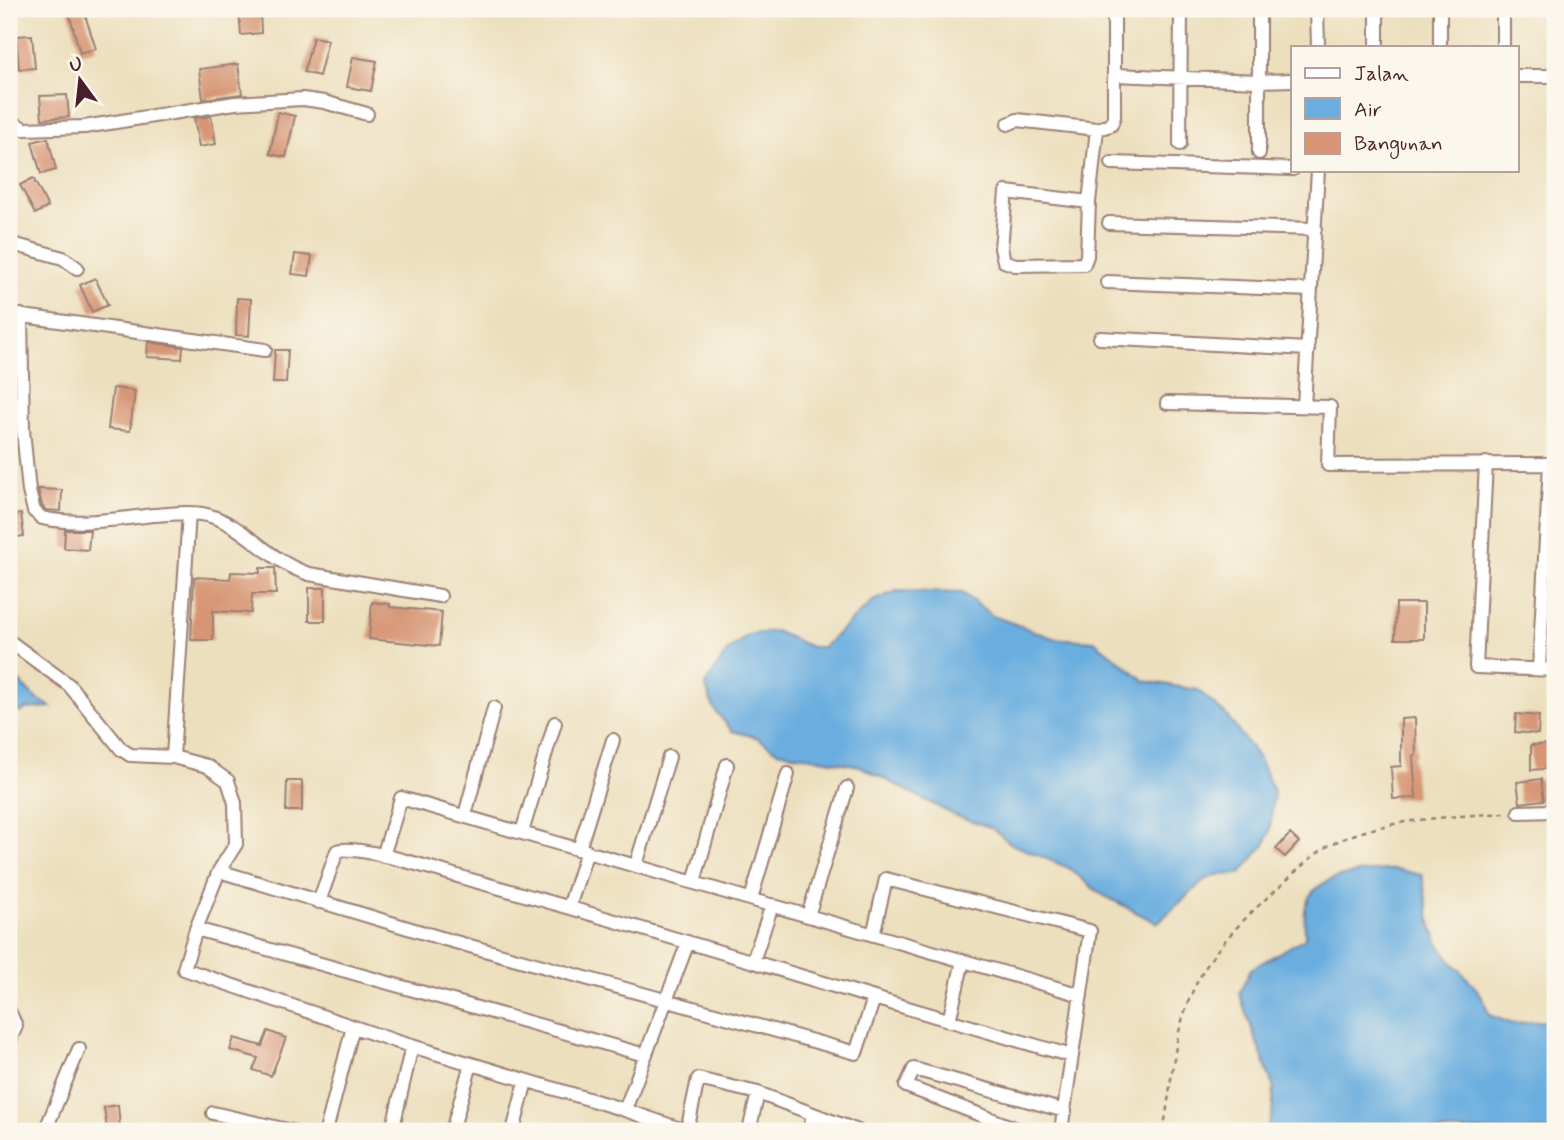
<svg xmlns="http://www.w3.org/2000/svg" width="1564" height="1140" font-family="Mynerve,sans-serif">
<rect width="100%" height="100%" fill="#fbf7ec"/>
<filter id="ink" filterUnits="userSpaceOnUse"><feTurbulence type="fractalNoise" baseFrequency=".0143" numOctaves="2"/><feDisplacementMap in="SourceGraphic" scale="14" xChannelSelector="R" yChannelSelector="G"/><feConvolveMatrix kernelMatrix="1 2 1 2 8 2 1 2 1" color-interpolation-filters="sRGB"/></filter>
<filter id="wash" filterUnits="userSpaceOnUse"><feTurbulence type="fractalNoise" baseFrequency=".00686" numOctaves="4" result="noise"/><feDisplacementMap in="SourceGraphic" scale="28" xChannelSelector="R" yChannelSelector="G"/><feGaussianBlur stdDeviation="1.57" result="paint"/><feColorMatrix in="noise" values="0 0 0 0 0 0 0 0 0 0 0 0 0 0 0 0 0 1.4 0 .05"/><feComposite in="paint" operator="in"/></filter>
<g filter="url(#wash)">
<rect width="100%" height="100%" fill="#ecdfbd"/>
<path fill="#6aaedf" stroke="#5a6685" stroke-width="2" d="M897 591 962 593 993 616 1053 638 1094 641 1145 681 1198 690 1227 716 1259 759 1274 792 1270 831 1265 844 1240 874 1216 875 1205 880 1157 923 1099 893 1069 868 1011 844 992 828 954 815 860 766 777 751 756 737 732 731 714 709 705 685 727 652 748 635 775 631 811 647H823L873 601Z
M9 671 33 696 51 707 25 709 21 713 9 703Z
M1395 869 1422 875C1427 899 1428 927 1442 949 1459 975 1479 981 1489 1015L1513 1024 1555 1020V1131H1266L1272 1115 1274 1089 1239 993 1251 969 1305 938C1305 929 1304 919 1305 910 1311 871 1365 873 1395 869Z"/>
<g id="blocks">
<path fill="#d79575" d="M68 9H83L96 49 80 53Z
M239 9H260L261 33 241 35Z
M32 35 35 68 19 69 16 36Z
M313 37 328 40 319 76 304 72Z
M353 57 377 61 371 91 347 87Z
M238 64 242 94 203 99 199 69Z
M67 95 69 117 42 119 40 96Z
M278 112 295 116 286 157 270 154Z
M211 116 216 144 199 147 194 118Z
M48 138 56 170 41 174 32 142Z
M33 178 48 207 35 214 20 185Z
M295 254 312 256 309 276 292 274Z
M95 278 108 305 92 312 80 285Z
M237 298 251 299 249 336 236 335Z
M148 342 183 347 182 359 147 357Z
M275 350H288L286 383H273Z
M113 388 135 391 130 431 108 429Z
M38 489 62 490 61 511 46 510 42 506Z
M21 514 24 536 9 538V516Z
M65 530H90L88 550 64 548Z
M260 568H275L276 594H252L251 613 213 611V640H191L194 577 230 579 231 572 260 573Z
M309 588H325V621H309Z
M372 602 390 604V607L442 612 439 646 369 639Z
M1396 603H1424V639H1395Z
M1516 714 1539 716 1538 734 1515 732Z
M1415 718 1416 755 1413 756 1416 798 1393 799 1391 767 1401 766V719Z
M1555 744V768L1531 770V745Z
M1541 779 1544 800 1520 803 1517 782Z
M287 781H302V811H286Z
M1290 834 1299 842 1285 857 1276 849Z
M268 1031 286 1038 271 1076 253 1070 258 1058 230 1050 234 1038 262 1046Z
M118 1105 120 1128 107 1130 104 1107Z"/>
</g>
</g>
<g filter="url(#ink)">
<use href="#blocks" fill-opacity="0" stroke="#9b7f74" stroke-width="2"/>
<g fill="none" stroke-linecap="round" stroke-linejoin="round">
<g stroke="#9b7f74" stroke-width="16">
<path id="street" d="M1259 9V153
M1317 9 1318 47
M1377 9V47
M1440 9V47
M1503 9V47
M1115 75 1258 81 1293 80
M1517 76H1555
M9 120 24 129 84 127 235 103 303 99 324 102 367 114
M1008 124 1017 120 1097 129 1111 125 1114 117V9
M1180 144 1181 9
M1112 163 1293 169
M1089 202 1006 192 1001 248 1004 261 1015 265 1084 264 1087 256 1089 202 1097 129
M1109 223 1315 229
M9 243 63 258 77 268
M1107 282 1311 290
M9 314 265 350
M21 315 23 430 29 491 34 511 42 518C78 526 117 519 154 515 171 514 191 511 207 515 244 524 269 562 309 574L440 596
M1100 338 1308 349
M1167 403 1330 407 1328 465 1550 464 1539 669
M1304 406 1318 170
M1486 463 1476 667 1555 670
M9 641 69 685 121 749 130 755 173 757 207 766 228 781 235 803 236 844 219 871
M173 757 189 513
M1519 812 1555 811
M465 815 494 708
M522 832 555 723
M579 849 613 740
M383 856 401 798 1081 995
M636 865 669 757
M694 882 727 765
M751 899 788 774
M319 902 337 851C356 843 446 873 471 880 672 935 871 999 1072 1056
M569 907 587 851
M808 916 847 788
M196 929 645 1055
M873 935 886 879 1090 931 1061 1131
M753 961 772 905
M9 1011 16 1026 9 1042
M949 1021 963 961
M625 1110 688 942
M213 1113 292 1131
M9 1127 20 1131
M45 1131 79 1049
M326 1131 353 1027
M392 1131 412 1046
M452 1131 471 1064
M513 1131 526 1081
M686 1131 625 1110 395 1041 184 969 196 929 219 871 441 938 856 1053 874 998
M687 1131 698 1079 758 1093 858 1131
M749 1131 758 1093
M809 1131 813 1114
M1022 1131 906 1086 914 1069 1065 1111"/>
</g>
<path stroke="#9b7f74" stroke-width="2.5" stroke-dasharray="5 5" stroke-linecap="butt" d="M1163 1131C1171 1092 1172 1049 1185 1011 1203 955 1245 917 1288 879 1303 865 1319 849 1338 841 1390 818 1450 817 1505 813"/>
<use href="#street" stroke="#fff" stroke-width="12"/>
</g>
</g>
<rect width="1564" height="1140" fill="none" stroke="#fbf7ec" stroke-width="35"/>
<rect x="1291" y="46" width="228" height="126" fill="#fbf7ec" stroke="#b4a19f" stroke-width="2"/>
<rect x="1305" y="68" width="35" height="10" fill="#ffffff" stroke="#b4a19f" stroke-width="2"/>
<text x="1354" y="80" font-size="21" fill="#4a1f2b">Jalan</text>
<rect x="1305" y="98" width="35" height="21" fill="#6aaedf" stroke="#b4a19f" stroke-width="2"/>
<text x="1354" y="116" font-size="21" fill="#4a1f2b">Air</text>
<rect x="1305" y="133" width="35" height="21" fill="#d79575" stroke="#b4a19f" stroke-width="2"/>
<text x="1354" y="150" font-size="21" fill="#4a1f2b">Bangunan</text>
<g transform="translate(80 80) rotate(345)" stroke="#fbf7ec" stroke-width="5" paint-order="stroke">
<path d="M0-5L12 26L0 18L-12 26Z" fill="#4a1f2b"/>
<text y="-10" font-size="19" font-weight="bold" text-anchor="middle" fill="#4a1f2b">U</text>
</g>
</svg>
